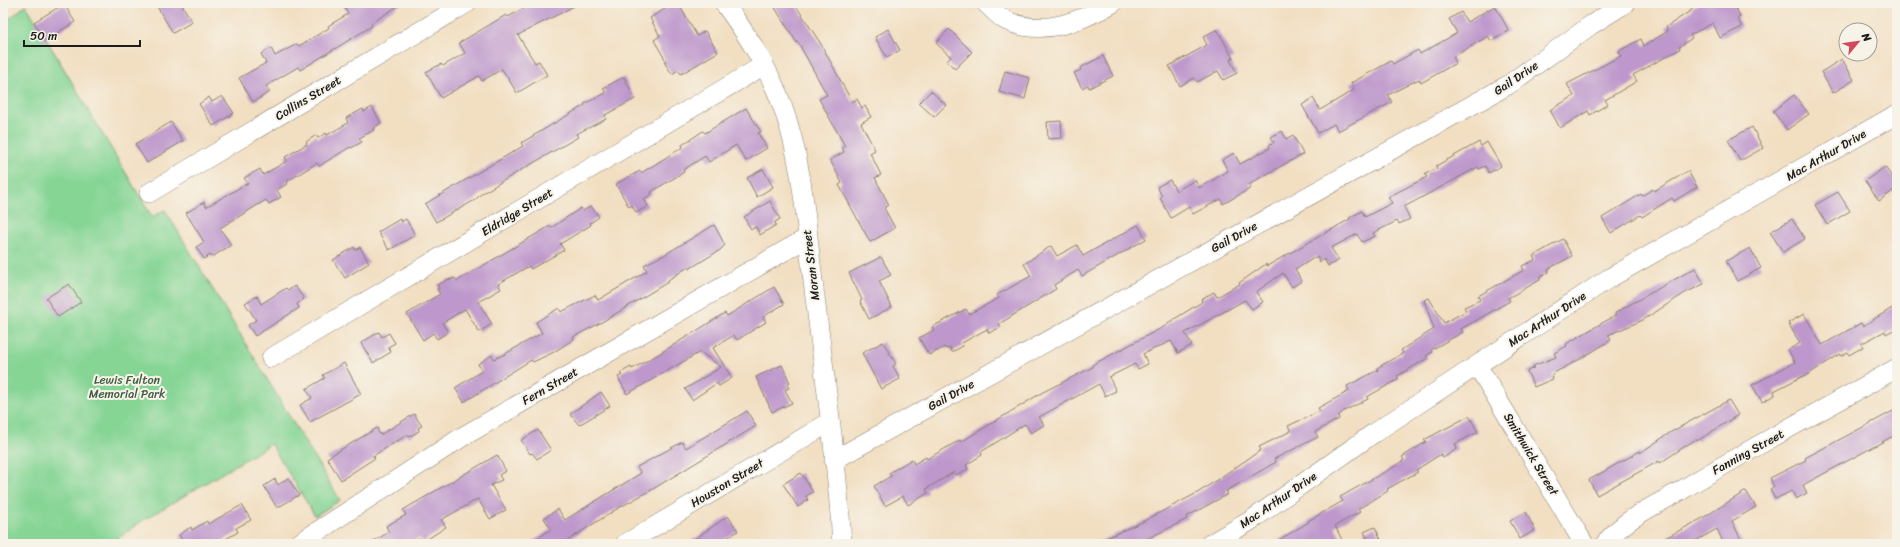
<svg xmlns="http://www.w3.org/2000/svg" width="1900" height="547" font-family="Sriracha,sans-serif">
<rect width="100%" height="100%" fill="#f7f3e8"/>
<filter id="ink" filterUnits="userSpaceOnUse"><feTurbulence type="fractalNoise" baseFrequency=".025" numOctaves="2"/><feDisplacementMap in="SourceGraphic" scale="8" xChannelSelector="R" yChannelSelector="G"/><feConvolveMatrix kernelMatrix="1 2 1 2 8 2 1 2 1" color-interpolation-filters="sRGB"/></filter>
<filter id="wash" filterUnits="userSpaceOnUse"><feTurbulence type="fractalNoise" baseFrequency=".012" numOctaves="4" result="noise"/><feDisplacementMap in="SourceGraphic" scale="16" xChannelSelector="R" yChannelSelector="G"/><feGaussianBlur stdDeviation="0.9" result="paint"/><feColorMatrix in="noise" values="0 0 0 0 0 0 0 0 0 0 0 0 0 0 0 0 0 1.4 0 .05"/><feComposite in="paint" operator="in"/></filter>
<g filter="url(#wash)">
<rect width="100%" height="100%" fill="#f2dfc2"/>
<path fill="#86d595" stroke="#517858" d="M26 5 152 217 165 210 340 500 315 516 271 444 142 521 110 544H3V24Z"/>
<g id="blocks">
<path fill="#be98cc" d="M155 3H181L192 22 173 33Z
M342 3H403L371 23 372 26 323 56 300 70 298 67 266 86 270 92 253 102 239 78 266 63 261 54 271 48 275 56 297 44 299 46 329 28 328 26 348 14Z
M534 3H580L518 35 535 63 539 61 547 75 517 93 502 69 482 81 479 76 441 98 426 72 441 64 443 66 465 53 459 43 506 15 508 17Z
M675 3H678L697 36 705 31 718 52 681 74 678 70 672 74 664 62 666 61 654 40 660 36 650 18Z
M772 3H794L821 44 852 102 857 99 862 108 865 106 871 117 861 123 875 150 870 153 881 175 875 178 889 205 884 208 895 228 870 242 839 185 842 183 830 160 844 152 842 147 845 146 819 99 827 95 798 42 797 43Z
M1700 3H1733L1740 16 1737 18 1742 27 1720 38 1713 23 1690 35 1692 38 1679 47 1680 49 1633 75 1637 81 1605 100 1608 104 1590 115 1588 111 1560 128 1550 110 1574 96 1567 84 1621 56 1619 51 1641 39 1644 46 1668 31 1666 27 1692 10 1691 8Z
M64 4 75 22 44 41 34 22Z
M1495 6 1509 31 1491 41 1488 36 1453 57 1456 63 1421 83 1419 79 1388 95 1392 102 1338 131 1334 124 1318 133 1302 105 1313 98 1320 110 1354 90 1351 83 1391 61 1393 64 1418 50 1420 54 1457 33 1449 19 1461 12 1467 22Z
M888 29 900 50 887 58 875 37Z
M949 29 972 52 955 69 947 61 951 57 936 43Z
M1217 29 1233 58 1230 60 1237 73 1223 80 1218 71 1197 82 1194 78 1180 86 1169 66 1207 45 1203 37Z
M1103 56 1113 76 1089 88 1088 85 1082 88 1074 73 1081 70 1080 68Z
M1842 59 1854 80 1833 93 1821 72Z
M1005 71 1030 78 1025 99 999 92Z
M624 77 635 99 605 115 606 119 576 134 578 137 516 173 481 194 475 200 436 222 425 204 523 146 521 143 585 105 584 104 606 93 603 88Z
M931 91 946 105 934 117 919 103Z
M1794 95 1809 114 1787 130 1773 111Z
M222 96 234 113 213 126 199 104 209 97 212 102Z
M372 107 381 123 373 128 374 130 359 138 362 142 351 148 350 147 319 166 317 163 286 182 287 184 277 190 281 197 269 204 266 200 220 228 231 245 212 257 210 255 204 259 196 247 204 242 186 213 204 202 206 207 248 183 244 178 260 169 263 175 287 161 285 157 307 144 306 142 316 135 318 138 326 133 327 135 348 123 346 118 363 109 364 112Z
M746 108 761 132 758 133 767 148 746 161 736 145 709 162 705 156 683 170 684 172 651 192 652 194 644 199 648 206 636 213 632 205 629 207 616 184 640 171 641 173 683 147 682 145 703 131 705 133Z
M1061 121 1062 138 1048 139 1047 122Z
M171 122 183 141 147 163 135 144Z
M1752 127 1763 148 1740 161 1728 140Z
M1282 131 1286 139 1293 135 1303 154 1258 179 1249 185 1251 188 1223 204 1221 199 1193 214 1189 207 1171 218 1160 198 1162 196 1157 187 1170 180 1176 191 1195 180 1199 188 1228 171 1222 160 1234 153 1240 164 1270 148 1269 145 1274 142 1271 137Z
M1479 142 1481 146 1487 142 1501 166 1489 173 1485 166 1479 169 1478 167 1404 207 1410 219 1399 224 1397 221 1373 233 1375 236 1362 242 1357 234 1331 248 1339 260 1328 266 1324 259 1320 262 1317 256 1295 270 1302 281 1292 287 1283 273 1256 292 1263 302 1252 309 1245 300 1185 333 1192 345 1178 353 1171 341 1143 354 1148 364 1138 369 1135 364 1109 377 1116 391 1105 396 1099 384 1039 417 1044 425 1031 433 1025 424 981 452 982 455 966 465 968 469 956 475 954 472 926 489 928 493 908 505 903 496 885 506 874 486 891 476 889 473 912 459 914 464 926 457 927 459 960 440 961 442 1043 392 1093 367 1092 365 1167 325 1166 324 1202 302 1201 299 1214 292 1217 297 1240 284 1239 283 1266 264 1267 266 1350 219 1349 218 1362 211 1365 217 1392 203 1388 197 1427 177 1425 174 1437 168 1436 166Z
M1885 167 1897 184V188L1879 201 1865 181Z
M763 169 773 187 757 197 747 178Z
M1688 171 1697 187 1674 201 1672 198 1642 217 1640 215 1611 233 1602 218 1641 194 1642 196 1653 189 1654 191Z
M1838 192 1850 211 1827 225 1815 205Z
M770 201 780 219 775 222 776 225 760 235 756 227 751 229 744 217Z
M591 206 599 217 590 223 591 225 560 244 564 250 531 269 529 266 498 284 501 289 478 302 492 324 479 332 465 309 442 323 448 332 437 339 433 333 423 340 407 314 440 294 437 289 439 288 437 285 449 279 450 280 455 278 457 281 550 226 551 228 581 208 583 211Z
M400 219 401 222 406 219 415 235 389 250 378 232Z
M1792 219 1805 239 1783 252 1770 232Z
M714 225 725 245 720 250 689 269 688 267 668 280V282L602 322 573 337 574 339 554 352 533 362 531 360 464 402 455 388 482 371 478 364 492 355 494 359 503 355 542 333 536 322 559 308 561 312 595 295 598 300 647 271 644 265 664 255Z
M1138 225 1146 239 1082 276 1078 270 1054 285 1056 289 999 324 1001 327 989 333 987 329 962 343 963 346 952 352 950 347 946 349 945 347 929 355 919 338 934 330 932 327 966 309 969 314 999 298 997 295 1031 276 1024 264 1051 246 1057 256 1077 245 1083 256Z
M1563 239 1572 256 1548 269 1549 272 1539 278 1540 280 1508 298 1510 301 1461 329 1463 332 1431 350 1432 352 1426 356 1428 358 1397 376 1399 379 1367 397 1368 399 1344 411 1338 416 1339 419 1315 432 1318 437 1274 459 1276 462 1226 491 1228 494 1186 517 1187 519 1149 538 1135 544H1093L1142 522 1199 492 1261 450 1259 447 1291 431 1288 426 1320 411 1318 408 1349 391 1347 386 1378 370 1377 368 1403 353 1401 350 1434 329 1424 300 1429 298 1444 323 1466 311 1464 307 1480 300 1478 296 1524 270 1522 266 1535 260 1533 256Z
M354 247 355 250 360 247 369 263 345 278 333 260Z
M1750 248 1761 268 1737 281 1726 261Z
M881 257 891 275 879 281 892 307 869 319 860 301 862 300 849 273Z
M1695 268 1704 284 1685 293 1643 320 1608 335 1611 340 1582 358 1552 374 1553 379 1534 387 1527 371 1534 368 1533 366 1556 357 1554 353 1567 346 1566 344 1616 315 1615 313Z
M69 284 81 302 58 317 46 298Z
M295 286 304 299 297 304 299 308 255 336 248 325 256 320 245 303 257 296 261 304 286 288 288 290Z
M774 287 784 304 763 317 766 322 737 340 734 335 713 348 732 378 719 386 717 383 692 400 685 389 721 367 700 352 627 394 618 377 622 375 620 373 631 367 632 369 659 354 725 313 727 316Z
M1897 305V328L1886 334 1885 331 1861 344 1863 347 1849 355 1847 352 1841 356 1840 354 1804 377 1803 376 1774 391 1775 395 1762 402 1752 385 1795 362 1788 350 1800 343 1788 323 1804 314 1822 345 1861 323 1863 326Z
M379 332 382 337 389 333 395 343 388 347 391 352 373 363 361 343Z
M883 342 896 364 893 366 900 379 881 389 862 353Z
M344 363 361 394 310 422 300 405 312 398 306 389 325 378 323 375Z
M782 365 790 383 787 385 789 388 785 390 792 403 772 412 756 377Z
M601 392 610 406 579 425 570 414Z
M1729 400 1738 415 1697 441 1696 439 1660 463 1659 461 1597 495 1589 480 1640 451V453L1671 432Z
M1897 409V434L1803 485 1807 493 1796 499 1792 491 1775 499 1770 489 1774 487 1770 478 1806 460 1805 458Z
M747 411 756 426 653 489 615 510 562 544H529L551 529 544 518 558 509 565 520 641 473 637 467 682 442 686 448Z
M414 414 422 426 418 428 419 431 409 437 407 435 373 456 375 458 341 480 327 458 377 428 380 435Z
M1469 416 1478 432 1455 444 1457 449 1443 458 1441 454 1416 470 1418 472 1387 489 1388 491 1358 509 1360 512 1335 526 1344 544H1272L1309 522 1308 521 1343 501 1340 497 1392 468 1404 460 1402 457 1426 442 1424 440Z
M538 430 551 450 537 459 532 453 530 454 521 440Z
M497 455 506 471 499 475 502 480 491 485 506 510 490 519 478 499 441 520 446 527 423 542 420 538 408 544H369L389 532 386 526 406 515 403 510Z
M801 473 813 492 806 496 808 500 798 507 783 484Z
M288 478 299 495 277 508 264 486 275 479 278 485Z
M1746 491 1756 507 1732 521 1743 544H1724L1717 529 1690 544H1654L1701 519Z
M242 505 251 520 236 528 238 532 217 544H185L179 535 191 527 192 530 207 521 208 524Z
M1526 512 1535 530 1520 539 1510 521Z
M728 516 738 531 718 544H687Z
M1375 527 1383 544H1370L1364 532Z"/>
</g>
</g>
<g filter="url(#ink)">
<use href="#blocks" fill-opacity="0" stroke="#877e6f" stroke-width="1"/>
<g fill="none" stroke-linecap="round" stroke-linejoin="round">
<g stroke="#877e6f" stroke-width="20">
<path id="minor" d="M724 3C748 36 770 70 783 108 804 165 806 229 814 289 824 374 837 459 842 544
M986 3C992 9 1000 18 1007 21 1044 37 1081 21 1113 3
M149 193 467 3
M271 358 764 65
M1477 365 1584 544
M834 460 1508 85 1591 25 1626 3
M298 544 462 437 807 238
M625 544 830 422
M1210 544 1250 521 1374 433 1608 279 1897 114
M1605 544C1623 519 1656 505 1682 490 1752 447 1825 409 1897 368"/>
</g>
<use href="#minor" stroke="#fff" stroke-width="19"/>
</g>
</g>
<g text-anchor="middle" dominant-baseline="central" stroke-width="4" stroke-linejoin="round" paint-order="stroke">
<g font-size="12" fill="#1c1c1c" stroke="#f7f3e8">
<text transform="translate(1516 78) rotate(-34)">Gail Drive</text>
<text transform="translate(308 98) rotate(-31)">Collins Street</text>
<text transform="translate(1826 155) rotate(-30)">Mac Arthur Drive</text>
<text transform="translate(517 212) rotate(-31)">Eldridge Street</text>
<text transform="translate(1234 237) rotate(-29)">Gail Drive</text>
<text transform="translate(811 265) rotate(-97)">Moran Street</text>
<text transform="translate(1547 319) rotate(-33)">Mac Arthur Drive</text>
<text transform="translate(550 386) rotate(-30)">Fern Street</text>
<text transform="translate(951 395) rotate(-29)">Gail Drive</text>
<text transform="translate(1748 452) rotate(-29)">Fanning Street</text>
<text transform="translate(1531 454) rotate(59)">Smithwick Street</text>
<text transform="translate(727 483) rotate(-31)">Houston Street</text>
<text transform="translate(1278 500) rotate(-34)">Mac Arthur Drive</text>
</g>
<g font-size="12" fill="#415d46" stroke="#f7f3e8">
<text x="127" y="380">Lewis Fulton<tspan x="127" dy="14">Memorial Park</tspan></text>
</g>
</g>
<rect width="1900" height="547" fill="none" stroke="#f7f3e8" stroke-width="16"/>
<g transform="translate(1858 42) rotate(61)"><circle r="19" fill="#f7f3e8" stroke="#9f9d96"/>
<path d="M0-3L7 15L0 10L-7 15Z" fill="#d1495b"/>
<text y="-6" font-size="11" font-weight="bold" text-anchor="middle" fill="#1c1c1c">N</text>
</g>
<path d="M24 40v6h116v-6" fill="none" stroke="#1c1c1c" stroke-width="2"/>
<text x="30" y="40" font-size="12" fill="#1c1c1c" stroke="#f7f3e8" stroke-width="3" paint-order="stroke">50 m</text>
</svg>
